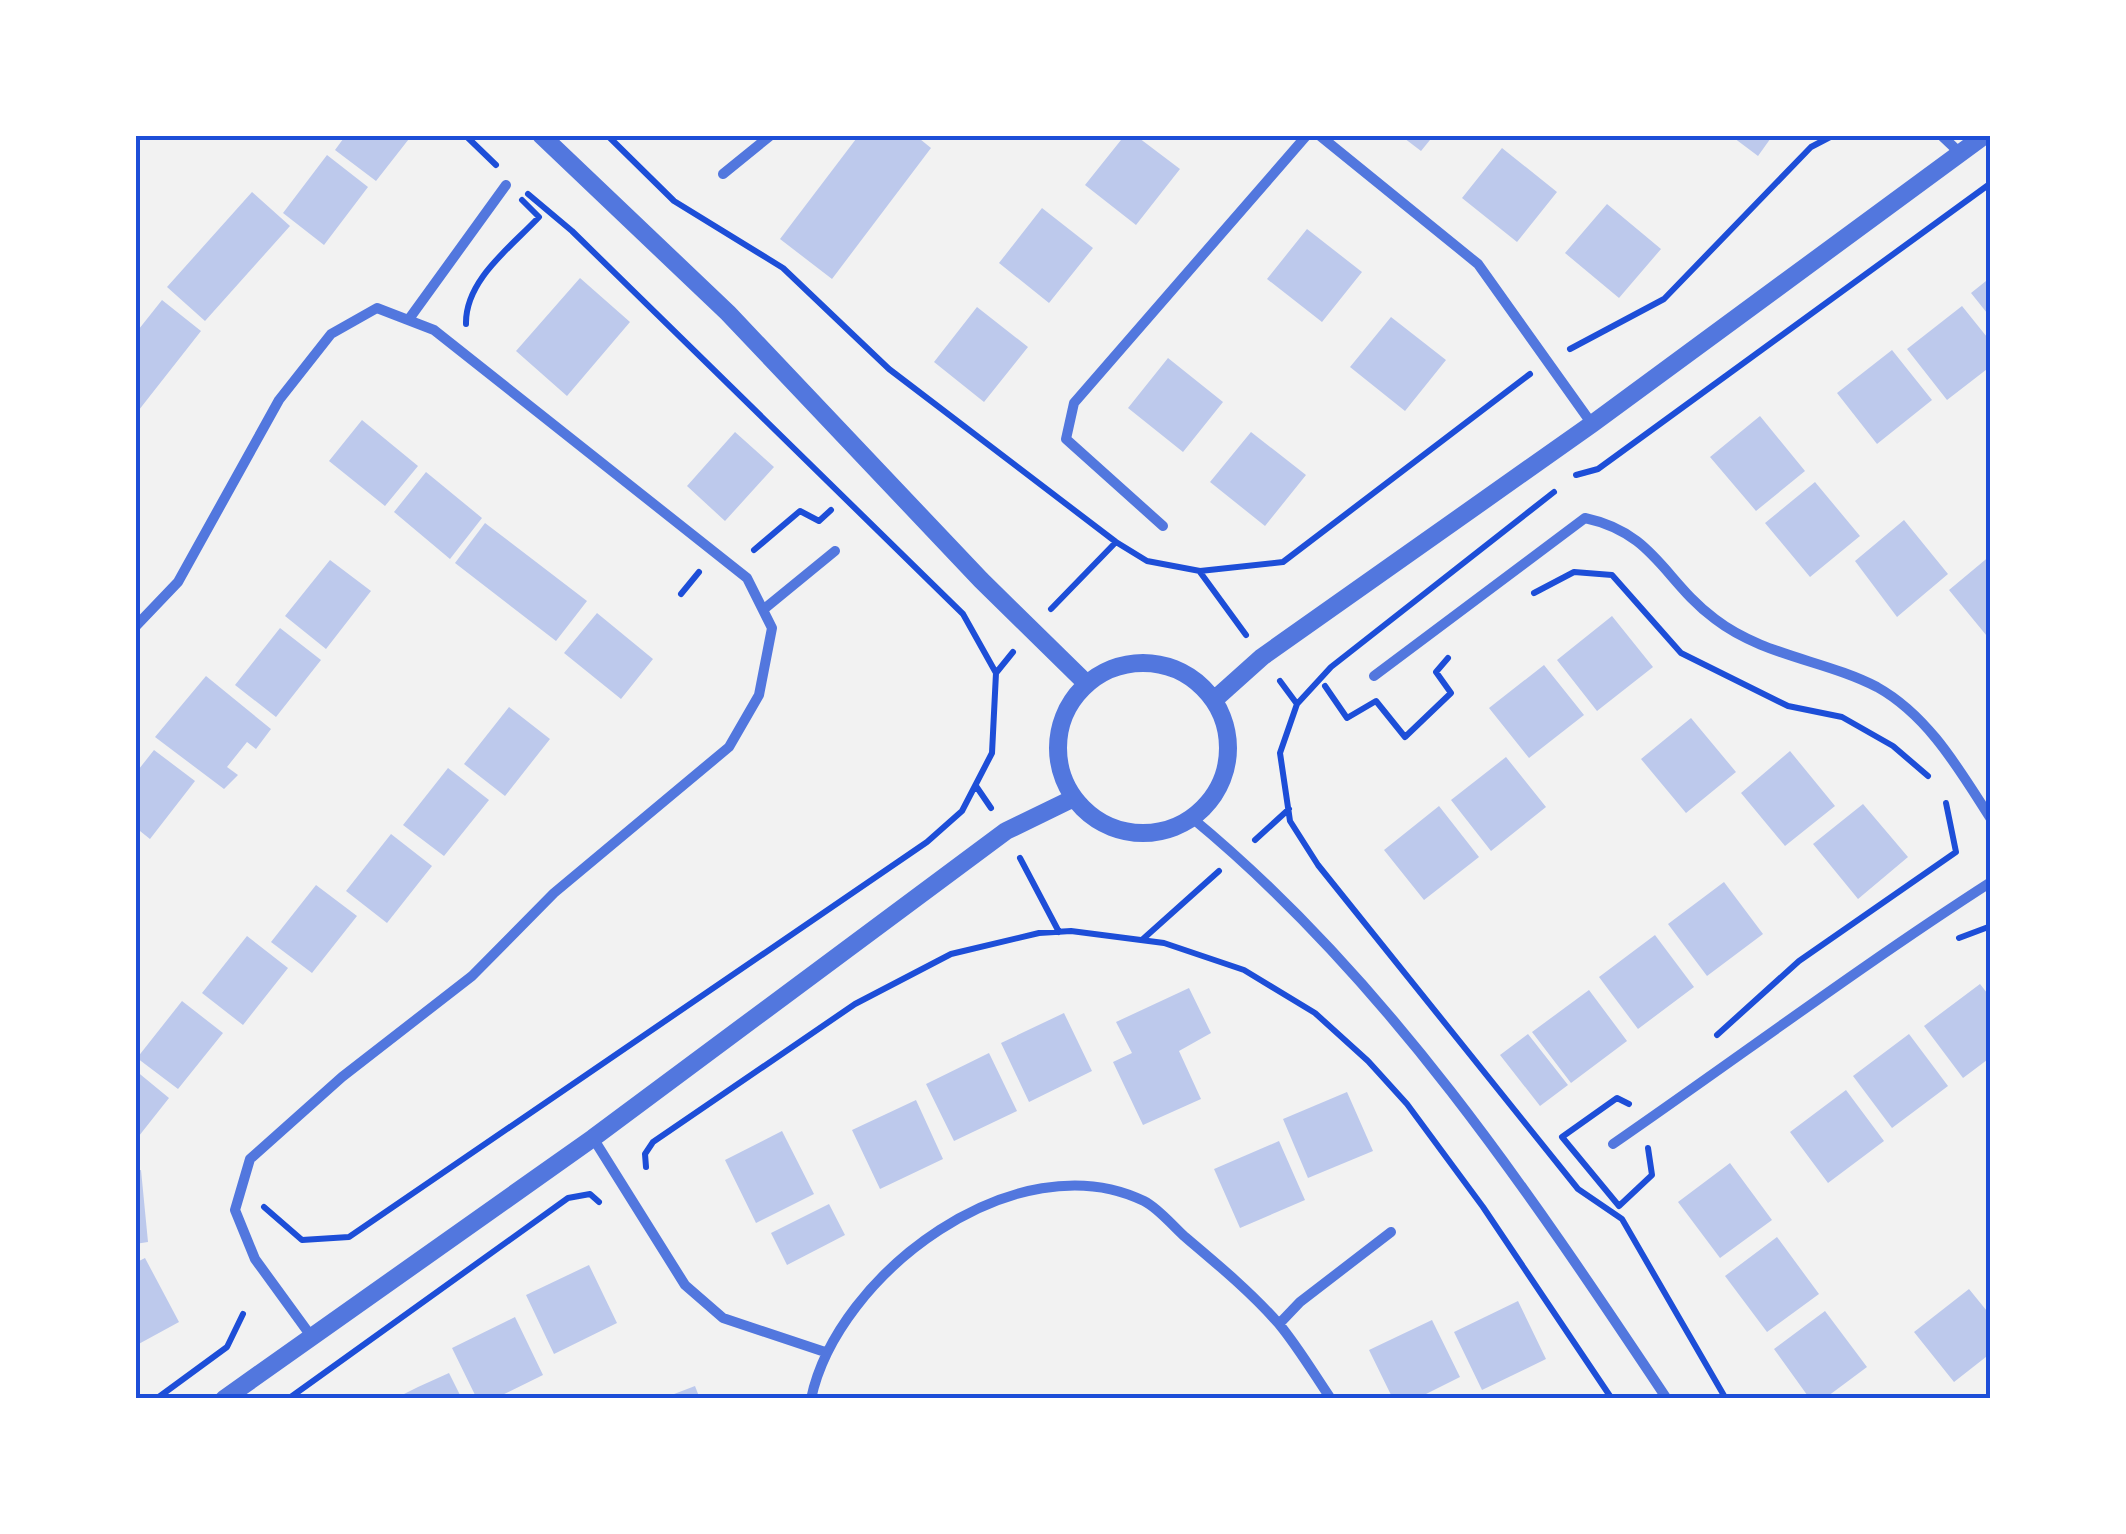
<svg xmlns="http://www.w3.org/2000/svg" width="2126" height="1534" font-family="Ubuntu,sans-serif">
<rect width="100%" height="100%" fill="#f2f2f2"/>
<path fill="#bdc9ec" d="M346 135H412L376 181 335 150Z
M859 135H915L931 148 832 279 780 239Z
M1125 135H1135L1180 169 1136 225 1085 185Z
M1400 135H1434L1421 151Z
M1730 135H1773L1758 156Z
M1502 148 1557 192 1517 242 1462 198Z
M327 155 368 187 324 245 283 213Z
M252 192 290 226 205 321 167 287Z
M1607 204 1661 249 1619 298 1565 253Z
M1042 208 1093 248 1049 303 999 263Z
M1307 229 1362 272 1322 322 1267 279Z
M1991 277V318L1971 293Z
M580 278 630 322 567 396 516 351Z
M162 300 201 331 135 415V334Z
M1962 306 1991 342V366L1947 400 1907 349Z
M977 307 1028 347 984 402 934 362Z
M1391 317 1446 360 1405 411 1350 367Z
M1892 350 1932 400 1877 444 1837 393Z
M1168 358 1223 402 1183 452 1128 408Z
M1760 416 1805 471 1756 511 1710 457Z
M362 420 418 466 385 506 329 461Z
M735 432 774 467 725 521 687 486Z
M1251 432 1306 475 1265 526 1210 482Z
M426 472 482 518 450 559 394 512Z
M1815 482 1860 536 1810 577 1765 523Z
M1904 520 1948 574 1897 617 1855 561Z
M485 523 587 601 556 641 455 563Z
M1991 555V641L1949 590Z
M330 560 371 591 326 649 285 616Z
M597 613 653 659 621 699 564 653Z
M1612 616 1653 667 1597 711 1557 660Z
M280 628 321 660 276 717 235 685Z
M1544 665 1584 715 1529 758 1489 708Z
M206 676 271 729 256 749 247 742 227 767 238 775 224 789 155 737Z
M509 707 550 739 505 796 464 764Z
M1691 718 1736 772 1686 813 1641 759Z
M154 750 195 781 150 839 135 827V774Z
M1790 751 1835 806 1785 846 1741 793Z
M1506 757 1546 807 1491 851 1451 800Z
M448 768 489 800 444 856 403 825Z
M1863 804 1908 857 1858 899 1813 844Z
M1439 806 1479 857 1424 900 1384 850Z
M391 834 432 866 387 923 346 891Z
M1724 882 1763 934 1707 976 1668 924Z
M316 885 357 916 312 973 271 942Z
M1655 935 1694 987 1638 1029 1599 977Z
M247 936 288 968 243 1025 202 993Z
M1980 984 1991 998V1057L1963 1078 1924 1026Z
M1189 988 1211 1033 1179 1051 1201 1099 1143 1125 1113 1062 1132 1053 1116 1022Z
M1589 990 1627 1041 1571 1083 1532 1032Z
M182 1001 223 1033 178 1089 137 1058Z
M1064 1013 1092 1071 1029 1102 1001 1043Z
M1528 1034 1568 1085 1540 1106 1500 1055Z
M1909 1034 1948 1086 1892 1128 1853 1076Z
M989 1053 1017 1111 954 1141 926 1084Z
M135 1070 169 1098 135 1141Z
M1846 1090 1884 1141 1828 1183 1790 1132Z
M1347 1092 1373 1151 1308 1178 1283 1119Z
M916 1100 943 1159 880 1189 852 1130Z
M782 1131 814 1194 756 1223 725 1160Z
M1279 1141 1305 1200 1240 1228 1214 1169Z
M1730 1163 1772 1220 1720 1258 1678 1202Z
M141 1170 148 1242 135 1244V1171Z
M829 1204 845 1235 787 1265 771 1233Z
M1777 1237 1819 1294 1767 1332 1725 1276Z
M145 1258 179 1322 135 1346V1263Z
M589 1265 617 1323 554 1354 526 1295Z
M1969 1289 1991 1316V1353L1954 1382 1914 1332Z
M1518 1301 1546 1359 1482 1390 1454 1332Z
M1825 1311 1867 1367 1824 1399H1810L1774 1349Z
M515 1317 543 1375 494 1399H477L452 1348Z
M1432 1320 1460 1377 1416 1399H1393L1369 1350Z
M449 1373 462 1399H394L418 1387Z
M695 1386 700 1399H661Z"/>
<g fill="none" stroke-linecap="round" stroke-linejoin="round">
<path stroke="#1d4ed8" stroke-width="6" d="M465 135 496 165
M607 135 674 201 783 268 889 369 1116 542 1147 561 1200 571 1283 562 1530 374
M466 324C465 280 511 247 539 217L522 200
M1570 349 1664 299 1811 147 1834 135
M1576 475 1598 469 1991 183
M1554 492 1331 667 1297 704 1280 753 1290 821 1318 865 1578 1189 1622 1219 1726 1399
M754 550 800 511 819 521 831 510
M1200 572 1246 635
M1534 593 1574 572 1612 575 1681 653 1788 706 1842 717 1893 746 1928 776
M681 594 699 572
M1051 609 1116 542
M996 673 1013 652
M1280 681 1297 704
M1325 686 1347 718 1376 701 1405 737 1451 693 1436 672 1448 658
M976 786 991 808
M1255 840 1289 809
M1020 858 1059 932
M1959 938 1991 926
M1143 939 1219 871
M1717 1035 1799 961 1956 852 1946 803
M1629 1104 1617 1098 1562 1137 1619 1206 1652 1175 1648 1148
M646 1167 645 1154 653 1142 855 1004 951 954 1039 933 1071 931 1164 943 1244 970 1315 1013 1368 1061 1407 1104 1483 1207 1612 1399
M264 1207 302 1240 349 1237 927 842 962 811 992 753 996 673 963 614 572 231 528 194
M156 1399 227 1347 243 1314
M288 1399 568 1198 590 1194 599 1202"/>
<path stroke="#5277de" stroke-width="10" d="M1319 135 1478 264 1592 424
M1941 135 1960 153
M723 174 771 135
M409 319 506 185
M1163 526 1066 439 1074 403 1307 135
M763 610 835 551
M135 627 178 582 279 400 331 334 377 308 434 330 747 578 772 628 759 695 729 747 554 893 472 976 342 1077 250 1159 235 1210 255 1259 311 1336
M1374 676 1585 518C1655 533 1664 581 1715 619 1763 656 1825 660 1877 687 1929 716 1960 771 1991 819
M1192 818C1386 978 1529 1192 1667 1399
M593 1138 685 1285 723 1318 825 1352
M1613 1144C1739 1057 1862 965 1991 882
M1279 1324 1300 1302 1391 1232
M811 1399C837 1274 1017 1139 1144 1201 1158 1208 1172 1225 1184 1236 1216 1263 1251 1292 1279 1324 1298 1347 1314 1374 1331 1399"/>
<path stroke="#5277de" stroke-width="18" d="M541 135 728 313 981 580 1086 683
M1058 748a85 85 0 1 1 170 0a85 85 0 1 1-170 0Z
M1214 700 1262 657 1592 424 1985 135
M224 1399 593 1138 1006 831 1074 798"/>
</g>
<rect width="2126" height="1534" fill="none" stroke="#ffffff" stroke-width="275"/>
<rect x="138" y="138" width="1850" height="1258" fill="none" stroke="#1d4ed8" stroke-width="4"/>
</svg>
